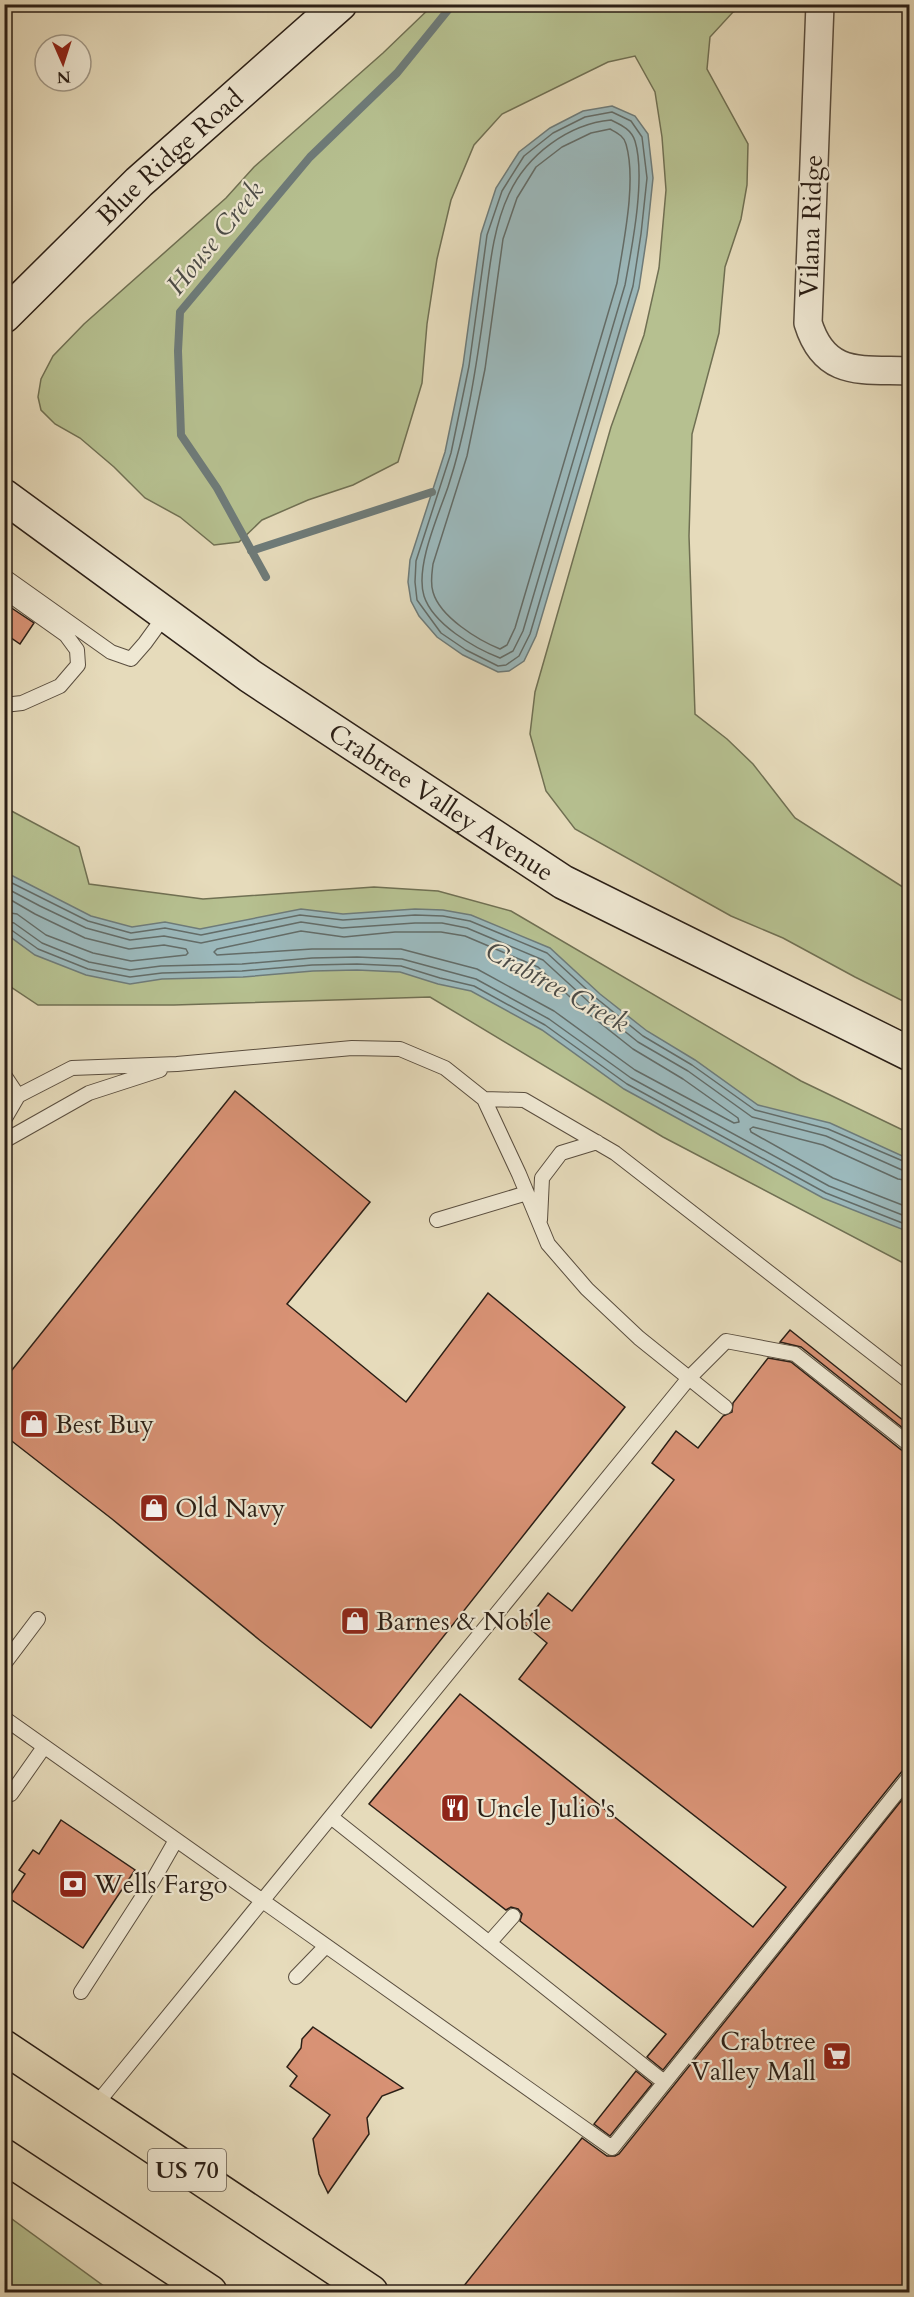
<svg xmlns="http://www.w3.org/2000/svg" width="914" height="2297" font-family="Cardo,serif">
<rect width="100%" height="100%" fill="#e6dbbb"/>
<filter id="stains"><feTurbulence type="fractalNoise" baseFrequency=".00333" numOctaves="4"/><feColorMatrix values="0 0 0 0 .2 0 0 0 0 .09 0 0 0 0 .02 0 0 0 .5 -.17"/></filter>
<radialGradient id="worn" r=".72"><stop offset=".6" stop-color="#630" stop-opacity="0"/><stop offset="1" stop-color="#630" stop-opacity=".3"/></radialGradient>
<path fill="#b6c090" stroke="#707053" stroke-width="1.5" d="M434 4 749 5 733 12 710 37 707 69 748 144 747 185 741 219 725 267 719 333 692 434 689 536 695 714 727 739 753 764 795 818 909 891V1004L855 977 783 938 731 916 575 829 546 791 530 734 535 692 611 427 644 335 659 268 666 190 662 137 655 92 635 56 608 62 502 114 474 145 451 200 437 259 427 324 422 383 398 462 353 485 308 500 262 520 239 542 214 545 180 517 145 498 114 467 80 438 55 424 41 410 38 397 41 379 53 356 84 324 226 198 254 167 383 53Z
M4 807 79 847 89 884 203 899 374 887 438 891 511 911 801 1081 909 1133V1266L663 1137 430 997 174 1005H38L5 983Z
M4 2214H5L112 2292H5Z"/>
<path fill="#9bb8bb" stroke="#6e7b79" stroke-width="1.5" d="M612 106 635 116 648 134 653 178 647 235 639 288 536 636 524 661 509 671 498 672 463 655 437 637 419 616 411 601 408 582 410 560 445 452 463 365 481 234 496 188 519 152 550 128 583 111Z
M5 872 91 916 132 927 165 922 200 929 301 909 343 914 415 909 443 910 471 915 550 948 600 994 647 1031 695 1060 758 1105 830 1123 909 1159V1232L823 1198 624 1089 542 1030 471 991 438 984 400 972 357 970 313 971 243 977 162 979 130 984 86 975 35 955 5 933Z"/>
<g fill="none" stroke-linecap="round" stroke-linejoin="round">
<path stroke="#636c68" stroke-width="1.5" d="M612 112 631 121 642 137 647 178 641 234 633 286 530 634 519 656 506 665 498 666 466 650 441 633 417 600 415 582 416 561 451 453 469 366 487 235 502 191 524 156 553 133 585 117Z
M611 120C621 125 631 129 635 141 646 177 632 247 625 285L523 631 513 651 500 658C474 648 433 624 424 596 415 567 438 516 448 487 466 432 475 375 483 318 489 277 491 232 509 194 527 155 568 124 611 120Z
M610 129C617 133 624 136 626 144 637 182 623 244 617 283L515 628 507 645 500 649C478 640 440 617 433 592 430 583 432 573 433 564L467 456 485 369 503 239 517 198 536 167 562 147 591 133Z
M4 879 88 921 131 933 165 928 201 935 300 915 343 920 415 915 443 916 470 921 547 953 596 998 643 1036 692 1065 755 1110 828 1129 910 1164
M4 887 40 906 86 928 130 940 164 936 201 943 301 922 342 928 415 923H442L467 928 543 960 591 1004 638 1042 688 1071 752 1117 826 1136 902 1170 910 1172
M4 896 35 914 85 938 129 949 164 945 186 949 188 953 186 955 131 961 93 953 46 935 17 914 4 912
M4 921 14 923 42 943 89 962 130 970 161 966 242 964 312 958 357 957 402 959 476 979 549 1019 631 1078 829 1186 910 1218
M4 928 10 929 38 949 88 969 130 977 162 973 242 971 312 965 357 964 401 966 440 978 474 986 545 1025 627 1084 826 1193 910 1226
M301 931 344 937 395 932H441L465 936 538 967 585 1011 633 1049 683 1079 738 1118 739 1122 734 1123 635 1070 554 1011 477 969 401 949H312L217 955 214 952 217 949Z
M910 1181 898 1179 823 1145 753 1127 750 1129 751 1132 833 1178 910 1208"/>
<path stroke="#6e7b79" stroke-width="8" d="M251 551 432 492
M266 577 217 488 181 435 178 351 180 312 310 157 397 73 453 4"/>
</g>
<path fill="#d89275" stroke="#2b1f16" stroke-width="1.5" d="M4 603 34 623 20 644 4 633Z
M235 1091 370 1202 287 1304 406 1402 488 1293 625 1407 371 1728 262 1642 112 1519 4 1435V1380Z
M790 1330 909 1425V1433L801 1347 780 1342Z
M768 1358 791 1362 904 1452 909 1454V1767L903 1770 663 2070 647 2057 666 2034 520 1921 522 1914 518 1909 511 1907 506 1910 369 1804 460 1694 753 1927 786 1887 519 1679 547 1643 524 1624 548 1593 572 1611 674 1480 652 1463 676 1431 698 1448 723 1416 732 1412 733 1403Z
M909 1791V2292H459L582 2138 607 2156H615L619 2154Z
M61 1820 135 1870 83 1948 9 1898 25 1874 19 1870 33 1850 39 1854Z
M313 2027 403 2088 382 2096 367 2118 369 2134 328 2193 319 2174 313 2139 330 2115 290 2086 297 2076 287 2067 301 2048 302 2039Z
M636 2071 652 2084 610 2136 594 2124Z"/>
<g fill="none" stroke-linecap="round" stroke-linejoin="round">
<g stroke="#5a4e3f" stroke-width="16">
<path id="lane" d="M4 576 111 652 131 659 145 643 166 614
M4 591 66 635 77 650 78 665 60 686 22 703 4 705
M4 1075 18 1096 4 1120
M484 1099 524 1100 615 1153 910 1382
M4 1103 72 1068 177 1064 352 1048 400 1049 445 1068 484 1099 519 1174 548 1244 587 1289 639 1338 725 1407
M4 1141 89 1093 160 1070
M437 1220 527 1193
M540 1220 542 1178 561 1153 597 1142
M4 1664 38 1619
M4 1718 612 2148 910 1776
M11 1794 44 1747
M331 1817 664 2082
M489 1943 513 1916
M296 1977 326 1946
M81 1992 152 1882 176 1840
M94 2107 689 1378 726 1341 795 1354 910 1445"/>
</g>
<g stroke="#5a4e3f" stroke-width="30">
<path id="street" d="M820 4 808 323C825 378 862 369 910 371"/>
</g>
<g stroke="#2b1f16" stroke-width="36">
<g id="secondary">
<path id="s1" d="M4 316 139 182 340 4"/>
<path id="s2" d="M4 496 250 676 563 882 910 1054"/>
</g>
</g>
<g stroke="#2b1f16" stroke-width="36">
<path id="highway" d="M4 2047 371 2292
M4 2156 210 2292"/>
</g>
<use href="#lane" stroke="#efe8d3" stroke-width="14"/>
<use href="#street" stroke="#efe8d3" stroke-width="27"/>
<use href="#secondary" stroke="#efe8d3" stroke-width="33"/>
<use href="#highway" stroke="#e6dbbb" stroke-width="33"/>
</g>
<defs>
<g id="shop-square" transform="scale(1.5)"><rect x="-9" y="-9" width="18" height="18" rx="4" fill="#8f2418" stroke="#efe8d3"/><path d="M-5-2.5h2.3a2.7 3.5 0 0 1 5.4 0H5L5.5 6h-11ZM-1.5-2.5h3a1.5 2.3 0 0 0-3 0Z" fill="#fff"/></g>
<g id="restaurant-square" transform="scale(1.5)"><rect x="-9" y="-9" width="18" height="18" rx="4" fill="#8f2418" stroke="#efe8d3"/><path d="M-5-6h1v4h1v-4h1v4h1v-4h1v5L-1.5 .5V6h-2V.5L-5-1ZM5-6V6H3V1.5H1.5Q1.5-4 5-6Z" fill="#fff"/></g>
<g id="bank-square" transform="scale(1.5)"><rect x="-9" y="-9" width="18" height="18" rx="4" fill="#8f2418" stroke="#efe8d3"/><path d="M-6-4H6V4H-6ZM0-2.3a2.3 2.3 0 1 0 0 4.6a2.3 2.3 0 1 0 0-4.6Z" fill="#fff"/></g>
<g id="supermarket-square" transform="scale(1.5)"><rect x="-9" y="-9" width="18" height="18" rx="4" fill="#8f2418" stroke="#efe8d3"/><path d="M-6-5.5h2.5l.6 2H6L4.5 2H-2.5L-4.4-4H-6ZM-1.5 3.2a1.3 1.3 0 1 0 .1 0ZM3 3.2a1.3 1.3 0 1 0 .1 0Z" fill="#fff"/></g>
</defs>
<g fill-rule="evenodd">
<use href="#shop-square" x="34" y="1424"/>
<use href="#shop-square" x="154" y="1508"/>
<use href="#shop-square" x="355" y="1621"/>
<use href="#restaurant-square" x="455" y="1808"/>
<use href="#bank-square" x="73" y="1884"/>
<use href="#supermarket-square" x="837" y="2056"/>
</g>
<g text-anchor="middle" dominant-baseline="central" stroke-width="4.5" stroke-linejoin="round" paint-order="stroke">
<rect fill="#efe8d3" stroke="#665b4f" stroke-width="1.5" x="148" y="2149" width="78" height="42" rx="4.5"/>
<g font-size="24" font-weight="bold" fill="#2b1f16">
<text x="187" y="2170">US 70</text>
</g>
<g font-size="26" fill="#2b1f16" stroke="#efe8d3">
<text stroke="none"><textPath href="#s1" startOffset="230">Blue Ridge Road</textPath></text>
<text transform="translate(811 226) rotate(-88)">Vilana Ridge</text>
<text stroke="none"><textPath href="#s2" startOffset="534">Crabtree Valley Avenue</textPath></text>
</g>
<g font-size="26" fill="#2b1f16" stroke="#efe8d3" text-anchor="start">
<text x="55" y="1424">Best Buy</text>
<text x="175" y="1508">Old Navy</text>
<text x="376" y="1621">Barnes &amp; Noble</text>
<text x="476" y="1808">Uncle Julio's</text>
<text x="94" y="1884">Wells Fargo</text>
<text x="816" y="2041" text-anchor="end">Crabtree<tspan x="816" dy="30">Valley Mall</tspan></text>
</g>
<g font-size="27" font-style="italic" fill="#4d4d48" stroke="#efe8d3">
<text transform="translate(215 238) rotate(-51)">House Creek</text>
<text transform="translate(557 987) rotate(29)">Crabtree Creek</text>
</g>
</g>
<rect width="914" height="2297" fill="none" stroke="#e6dbbb" stroke-width="24"/>
<rect x="6" y="6" width="902" height="2285" fill="none" stroke="#2b1f16" stroke-width="3"/>
<rect x="12" y="12" width="890" height="2273" fill="none" stroke="#2b1f16" stroke-width="1.5"/>
<g transform="translate(63 63) rotate(177)"><circle r="28" fill="#efe8d3" stroke="#a19887" stroke-width="1.5"/>
<path d="M0-4.5L10 22L0 15L-10 22Z" fill="#8f2418"/>
<text y="-9" font-size="16" font-weight="bold" text-anchor="middle" fill="#2b1f16">N</text>
</g>
<rect width="100%" height="100%" filter="url(#stains)"/>
<rect width="100%" height="100%" fill="url(#worn)"/>
</svg>
